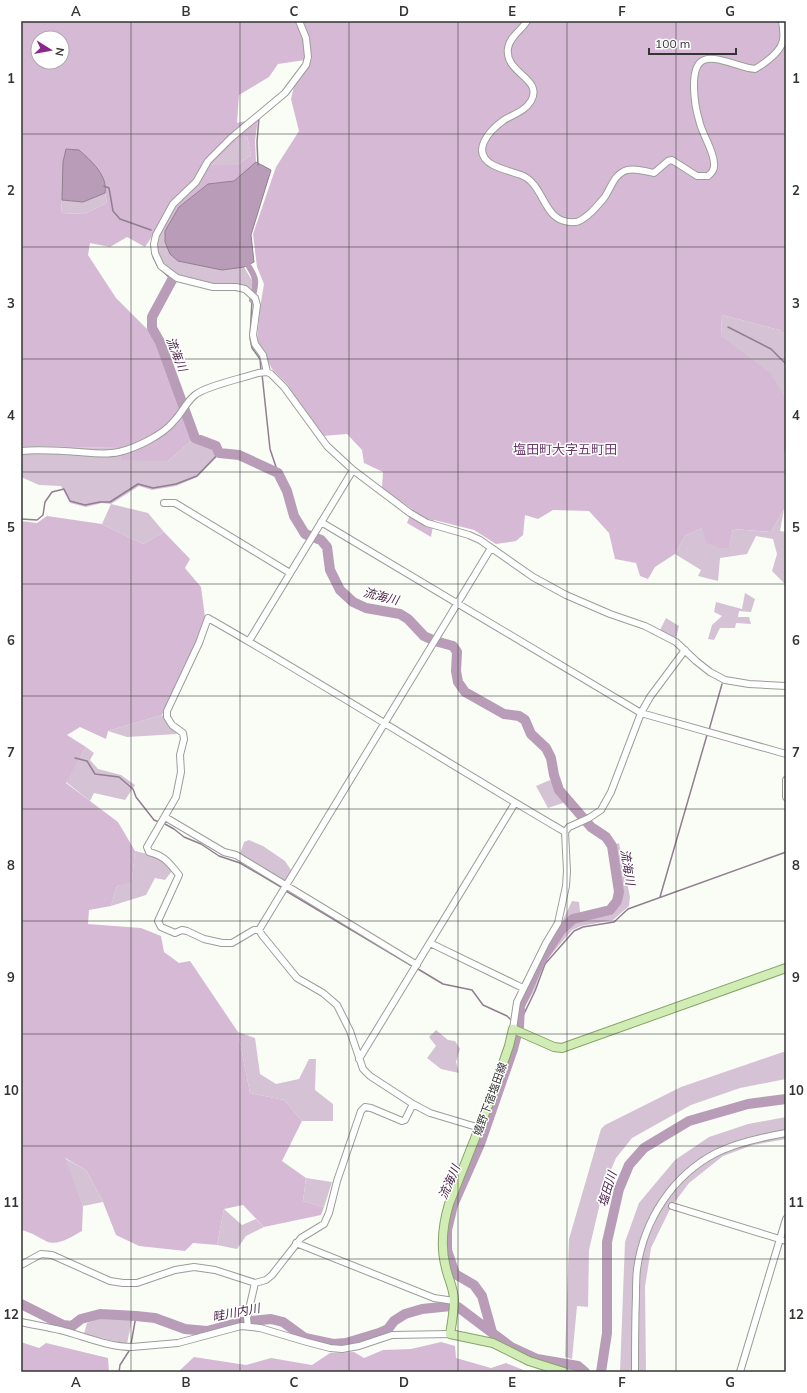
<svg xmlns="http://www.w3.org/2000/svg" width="807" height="1393" font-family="Mulish,'Noto Sans JP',sans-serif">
<rect width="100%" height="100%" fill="#f9fdf6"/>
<path fill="#d5c2d4" d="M247 136 251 155 237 165H212L239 137Z
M105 193 107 203 84 214 61 213 62 200 83 202Z
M165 231V242L222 270 244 267 253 282 251 289 238 284 212 285 178 276 163 264 156 247 155 232Z
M722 315 779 330 786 336V396L721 336Z
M192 440 215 448 217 457 197 477 176 486 152 490 139 486 111 504 148 513 164 532 143 544 102 524 111 504 102 503 86 507 70 503 61 486 39 485 21 477V446L119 448 168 461Z
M784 509 780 531 786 532V587L784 583 772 571 777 554 773 539 756 536 747 554 720 558 718 581 698 576 701 570 675 554 685 536 702 528 729 547 733 529 771 532Z
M745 593 755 599 751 612 739 611 738 617H749L751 624 736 623 735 628H720L714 640 708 639 712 625 722 616 714 612 716 602 742 609Z
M666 618 679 626 676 638 660 630Z
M162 715 177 734 127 737 108 731Z
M86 747 94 753 90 760 98 769 121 775 135 785 125 800 94 793 90 801 66 782Z
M550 780 566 802 548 808 536 786Z
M249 840 263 846 285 861 291 870 285 881 240 854 244 842Z
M619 843 630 897 629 906 613 920 581 926 572 930 544 963 534 991 524 1008 522 1006 541 963 561 934 563 920 572 901 579 902 581 921 611 914 620 902 621 892 614 845Z
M135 851 160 857 172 871 165 880 155 878 146 895 111 906 117 886 132 881Z
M436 1030 448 1040 455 1041 460 1049 456 1062 459 1073 441 1069 427 1058 436 1046 429 1037Z
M238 1032 255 1038 260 1074 276 1084 299 1079 309 1059H316L315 1090 333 1104V1121H302L284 1100 250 1093Z
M786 1051V1079L740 1088 691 1105 632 1138 616 1158 604 1186 589 1250 588 1307 577 1306 572 1359 565 1357 569 1239 601 1129 605 1125 681 1087Z
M786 1117V1139L753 1145 723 1156 689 1183 671 1207 651 1248 645 1287 646 1372H620L625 1242 639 1203 675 1160 709 1137 748 1124Z
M64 1158 86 1170 103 1202 83 1206Z
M306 1178 332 1182 324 1207 303 1201Z
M224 1209 242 1225 256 1219 264 1227 246 1236 237 1249 217 1245Z
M101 1318 132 1320 127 1344 84 1334 87 1323Z"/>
<path fill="#d6bad5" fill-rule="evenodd" d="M21 21H786V336L779 330 722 315 721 336 770 373 785 396 786 442 784 454V509L771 532 733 529 729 548H720L707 543 702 528 685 536 675 554 655 567 648 579 640 576 636 563 615 559 609 533 589 511 553 510 538 519 525 515 523 535 516 541 496 544 474 530 434 520 431 537 407 523 412 509 382 488 383 472 364 463 362 450 347 434 323 436 302 408 287 384 272 369 257 340 260 308 264 284 257 267 253 234 276 167 299 131 291 99 295 82 312 59 278 64 269 77 239 95 237 123 258 118 255 141 256 162 234 181 208 184 179 207 165 231 155 232 145 247 127 237 110 247 90 243 88 255 116 298 148 330 159 346 192 440 168 461 122 460 119 448 21 446ZM38 38H62V62H38ZM247 136 251 155 237 165H212L239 138ZM106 185 105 193 107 203 84 214 61 213 62 200Z
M47 516 102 524 143 544 164 532 190 559 185 568 201 587 205 617 196 644 162 715 108 731 106 739 80 727 67 735 86 747 66 783 118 822 135 851 132 882 117 886 111 906 89 910 88 924 141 928 161 936 164 952 179 963 190 961 238 1032 250 1093 284 1100 302 1121 282 1161 306 1178 303 1201 324 1207 321 1215 264 1227 243 1205 224 1209 217 1245 193 1243 185 1251 139 1246 116 1235 103 1202 86 1170 65 1158 83 1206 82 1231C71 1237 56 1248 44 1240 34 1235 33 1233 21 1230V521L37 523Z
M21 1342 39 1348 46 1343 108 1358 109 1372H21Z
M441 1342 455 1346 456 1358 491 1368 506 1363 528 1372H178L194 1357 246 1365 271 1358 312 1365 330 1353 354 1352 364 1358 383 1350 411 1349Z"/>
<path fill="#b99db8" stroke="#917e90" d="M66 149 79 150C91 161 108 175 105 193L83 202 62 200 63 162Z
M256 162 271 170 251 235 254 262 244 267 222 270 178 261 170 254 165 242V231L179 207 208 184 234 181Z"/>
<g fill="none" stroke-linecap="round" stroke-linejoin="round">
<path stroke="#917e90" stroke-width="1.5" d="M258 165 257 142 259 117
M104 186 109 188 113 211 120 219 151 230
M153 257 158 267 172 280
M252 300 250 338 252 348 260 359 261 371
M728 327 771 349 786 364
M262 374 270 449 278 473
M21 519 37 520 43 515 45 502 52 492 64 489 70 501 85 505 100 502H110L138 484 153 488 176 484 197 476 219 453
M709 730 722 684
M75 758 87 761 95 774 119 777 133 789 136 797 154 820 159 822
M165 824 174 829 184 837 201 844 219 856 240 863 281 887
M286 891 412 966
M660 897 707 735
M418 969 443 984 472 990 483 1005 507 1016 510 1019
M520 1022 535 991 545 964 574 931 583 927 614 922 628 909 786 852
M131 1344 136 1316
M119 1372 120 1365 129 1351"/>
<path stroke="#b99db8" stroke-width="6" d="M248 265C258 281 256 282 252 300"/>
<path stroke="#b99db8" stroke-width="10" d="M172 280 152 317V328L160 342 195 438 216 446 219 453 239 455 278 473 287 491 294 516 305 534 321 540 327 547 330 570 340 590 353 602 366 608 400 614 408 619 424 636 435 641 453 646 457 652 456 671 458 682 465 692 504 714 519 716 525 720 531 734 546 748 551 758 554 775 559 790 591 827 606 837 612 846 619 892 617 901 610 910 573 919 561 930 540 962 520 1006 519 1027
M21 1304 63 1325 72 1326 81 1319 100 1314 136 1316 155 1318 185 1329 207 1331 241 1322 271 1319 283 1322 305 1338 333 1344 346 1343 379 1333 388 1329 394 1321 405 1314 422 1309 451 1306
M458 1307 511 1347 537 1359 578 1366 585 1372
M492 1332 482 1296 474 1285 455 1274 447 1250V1230L453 1205 480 1144 513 1049 517 1034
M601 1372 607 1333V1242L619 1189 629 1165 644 1148 689 1121 748 1104 786 1099"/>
<g stroke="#9b9e98" stroke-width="8">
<path id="minor" d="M527 21C521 31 510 36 508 48 504 74 544 78 531 101 525 111 514 114 504 120 490 130 469 152 493 165 501 169 512 172 521 175 546 184 542 225 575 222 580 222 584 218 588 215 594 210 599 204 604 198 611 188 614 174 627 170 635 168 645 171 654 173L668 161 672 160 697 176H708C712 173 715 169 714 163 713 148 702 135 699 120 695 107 688 66 704 60 717 55 741 68 755 69 765 63 781 52 783 40 784 34 783 27 782 21
M267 372 263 355 255 344 253 335 257 305 255 298 245 289 236 287H213L177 278 161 266 155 253 154 244 156 235 173 204 196 182 208 161 231 138 285 93 306 65 308 57 306 38 299 21
M21 451C40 449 60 451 79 452 92 453 106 455 119 452 136 448 163 435 174 421 182 413 186 402 195 395 206 386 243 378 258 373L267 372 271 374 284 387 327 446 353 470 410 513 427 523 469 535 480 540 533 577 566 595 610 614 645 626 676 642 696 661 710 672 725 680 749 684 786 686
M164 503H175L290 573
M321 522 641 713 786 754
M491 548 259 930H254L232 943H222L204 939 187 931 182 930 175 933 161 927 158 921 179 875C169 863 165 856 149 852L147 847 176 797 181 772 180 755 184 739 183 733 172 725 167 717V711L199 643 208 618C329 687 445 762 565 832
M249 641 353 470
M786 780V797
M165 817 224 852 236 855 417 965
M259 930 262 935 297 978 323 993 337 1005 350 1031 363 1069 370 1076 413 1104 430 1113 480 1128
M430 943 523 988
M513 1029 517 1002 546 943 558 923 566 886 567 871 565 832 569 827 589 818 601 810 611 792 641 713 650 697 685 650
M359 1059 515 803
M672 1206 786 1241
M296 1243 434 1298 454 1301
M21 1265 41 1254 52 1255 110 1281 123 1283H137L175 1270 194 1267 215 1270 255 1283 266 1280 272 1275 301 1238 324 1224 329 1213 337 1181 361 1111 365 1107 371 1108 402 1121 405 1120 413 1104
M21 1322C34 1325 48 1327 60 1330 84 1336 108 1347 132 1347L178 1343 241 1326 260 1328 307 1342 330 1348 342 1349 359 1346 392 1335 450 1334
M248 1326 247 1318 255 1283
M635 1372C635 1347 635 1321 636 1296 636 1287 636 1278 637 1269 644 1220 672 1176 716 1153 738 1142 763 1137 786 1133
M740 1372 786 1219"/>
</g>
<g stroke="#86a567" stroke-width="10">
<path id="major" d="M564 1372 529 1361 493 1343 450 1334C452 1323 454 1311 454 1300 454 1289 448 1278 446 1268 440 1246 443 1224 449 1204L491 1098 509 1046 513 1029 554 1047 562 1048 786 968"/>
</g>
<use href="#minor" stroke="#fff" stroke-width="6"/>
<use href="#major" stroke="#d1edb5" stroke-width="8"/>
</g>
<path fill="none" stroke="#333532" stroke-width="1" stroke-opacity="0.55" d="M131 21V1372M240 21V1372M349 21V1372M458 21V1372M567 21V1372M676 21V1372M21 134H786M21 247H786M21 359H786M21 472H786M21 584H786M21 696H786M21 809H786M21 921H786M21 1034H786M21 1146H786M21 1259H786"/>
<g text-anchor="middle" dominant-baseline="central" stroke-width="3" stroke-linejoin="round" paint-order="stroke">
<g font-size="11" fill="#333532" stroke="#fff">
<text transform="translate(490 1099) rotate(-70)">嬉野下宿塩田線</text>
</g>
<g font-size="12" font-style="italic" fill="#4b264b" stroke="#fff">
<text transform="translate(177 354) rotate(68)">流海川</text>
<text transform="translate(381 596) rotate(14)">流海川</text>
<text transform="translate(628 867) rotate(81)">流海川</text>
<text transform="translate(449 1182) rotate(-67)">流海川</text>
<text transform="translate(607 1189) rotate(-73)">塩田川</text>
<text transform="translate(236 1312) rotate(-11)">畦川内川</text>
</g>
<g font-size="13" fill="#6c3a6c" stroke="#fff">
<text x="565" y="449">塩田町大字五町田</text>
</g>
</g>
<rect width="807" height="1393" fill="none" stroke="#ffffff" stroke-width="44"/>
<g transform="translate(50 50) rotate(101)"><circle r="19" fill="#ffffff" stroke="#adaead"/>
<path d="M0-3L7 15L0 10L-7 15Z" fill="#8b268d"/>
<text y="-6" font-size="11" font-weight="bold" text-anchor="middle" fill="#333532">N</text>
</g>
<path d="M649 48v6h87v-6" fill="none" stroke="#333532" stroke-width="2"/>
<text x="655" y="48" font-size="12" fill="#333532" stroke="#ffffff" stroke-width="3" paint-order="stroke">100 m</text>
<rect x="22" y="22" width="763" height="1349" fill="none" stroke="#333532" stroke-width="1.5"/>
<g font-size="13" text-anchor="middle" font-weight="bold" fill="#333532">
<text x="76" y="16">A</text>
<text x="186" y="16">B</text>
<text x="294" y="16">C</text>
<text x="404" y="16">D</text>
<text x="512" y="16">E</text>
<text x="622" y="16">F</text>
<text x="730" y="16">G</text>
<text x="11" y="83">1</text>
<text x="796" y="83">1</text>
<text x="11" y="195">2</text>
<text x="796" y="195">2</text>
<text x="11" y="308">3</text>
<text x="796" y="308">3</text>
<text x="11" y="420">4</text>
<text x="796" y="420">4</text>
<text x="11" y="532">5</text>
<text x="796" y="532">5</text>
<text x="11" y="645">6</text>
<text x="796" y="645">6</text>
<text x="11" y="757">7</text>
<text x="796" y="757">7</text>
<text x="11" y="870">8</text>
<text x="796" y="870">8</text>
<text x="11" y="982">9</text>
<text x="796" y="982">9</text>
<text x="11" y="1095">10</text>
<text x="796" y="1095">10</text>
<text x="11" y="1207">11</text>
<text x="796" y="1207">11</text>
<text x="11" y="1319">12</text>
<text x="796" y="1319">12</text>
<text x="76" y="1387">A</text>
<text x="186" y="1387">B</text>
<text x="294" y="1387">C</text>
<text x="404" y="1387">D</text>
<text x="512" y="1387">E</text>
<text x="622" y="1387">F</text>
<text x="730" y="1387">G</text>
</g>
</svg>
